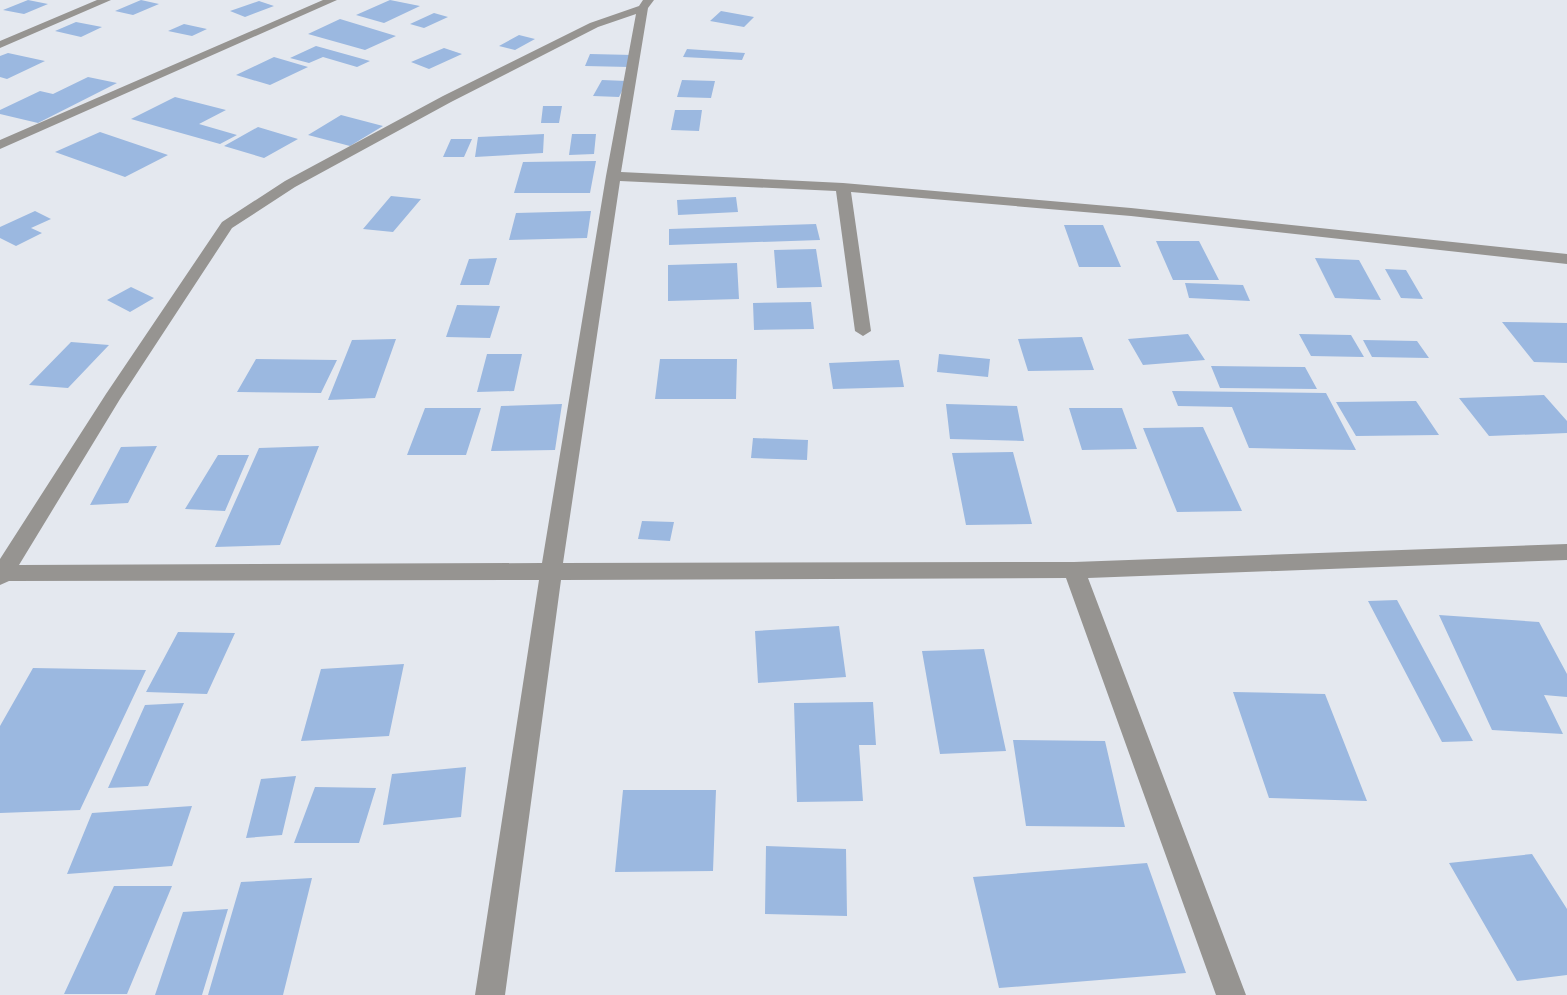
<svg xmlns="http://www.w3.org/2000/svg" width="1567" height="995" font-family="'Archivo Narrow',sans-serif">
<rect width="100%" height="100%" fill="#e4e8ef"/>
<path fill="#9bb8e0" d="M28 0 48 4 24 14 3 10Z
M141 0 159 4 133 15 115 11Z
M390 0 420 6 384 23 356 15Z
M259 1 274 6 245 17 230 11Z
M721 11 754 17 744 27 710 21Z
M434 13 448 17 424 28 410 24Z
M340 19 396 36 365 50 308 34Z
M76 22 102 27 81 37 55 31Z
M184 24 207 29 192 36 168 31Z
M519 35 535 39 515 50 499 46Z
M316 46 370 61 357 67 323 57 309 63 290 58Z
M444 48 462 54 429 69 411 62Z
M687 49 745 53 742 60 683 57Z
M8 53 45 61 7 79 0 77V56Z
M590 54 633 55 629 67 585 66Z
M274 57 308 67 270 85 236 75Z
M88 77 117 83 38 123 0 114V110L40 91 53 94Z
M602 80 627 81 619 97 593 96Z
M682 80 715 81 711 98 677 97Z
M175 97 226 110 199 124 237 135 220 144 131 119Z
M543 106H562L559 123H541Z
M675 110H702L699 131 671 130Z
M341 115 383 126 350 146 308 135Z
M258 127 298 139 264 158 224 146Z
M100 132 168 155 125 177 55 152Z
M544 134 543 153 475 157 478 137Z
M572 134H596L594 154 569 155Z
M451 139H472L464 157H443Z
M596 161 590 193H514L523 162Z
M391 196 421 199 393 232 363 229Z
M736 197 738 212 678 215 677 200Z
M35 211 51 219 31 228 42 233 16 246 0 238V227Z
M591 211 587 238 509 240 516 213Z
M816 224 820 240 669 245V229Z
M1064 225H1103L1121 267H1079Z
M1156 241H1199L1219 280H1173Z
M816 249 822 287 777 288 774 250Z
M497 258 489 285H460L469 259Z
M1315 258 1359 260 1381 300 1335 298Z
M737 263 739 299 668 301V265Z
M1385 269 1406 270 1423 299 1401 298Z
M1185 283 1243 285 1250 301 1189 298Z
M131 287 154 298 130 312 107 300Z
M811 302 814 329 754 330 753 303Z
M457 305 500 306 490 338 446 337Z
M1502 322 1567 323V363L1534 362Z
M1188 334 1205 360 1143 365 1128 339Z
M1299 334 1351 335 1364 357 1311 356Z
M1082 337 1094 370 1028 371 1018 339Z
M396 339 375 398 328 400 352 340Z
M1363 340 1417 341 1429 358 1372 357Z
M71 342 109 345 68 388 29 385Z
M487 354H522L514 391 477 392Z
M939 354 990 359 988 377 937 372Z
M256 359 337 360 321 393 237 392Z
M660 359H737L736 399H655Z
M899 360 904 387 833 389 829 363Z
M1211 366 1305 367 1317 389 1220 388Z
M1172 391 1326 393 1356 450 1249 448 1232 407 1178 406Z
M1544 395 1567 421V433L1489 436 1459 398Z
M1416 401 1439 435 1356 436 1336 402Z
M562 404 555 450 491 451 501 406Z
M946 404 1017 406 1024 441 950 439Z
M425 408H481L466 455H407Z
M1069 408H1122L1137 449 1082 450Z
M1203 427 1242 511 1177 512 1143 428Z
M753 438 808 440 807 460 751 458Z
M157 446 128 503 90 505 121 447Z
M319 446 280 545 215 547 259 448Z
M1013 452 1032 524 966 525 952 453Z
M218 455H249L225 511 185 509Z
M642 521 674 522 670 541 638 539Z
M1397 600 1473 741 1442 742 1368 601Z
M1439 615 1539 622 1567 674V697L1544 695 1563 734 1492 730Z
M839 626 846 677 758 683 755 631Z
M178 632 235 633 207 694 146 692Z
M984 649 1006 751 940 754 922 651Z
M404 664 389 736 301 741 321 669Z
M33 668 146 670 80 810 0 813V726Z
M1233 692 1325 694 1367 801 1269 798Z
M873 702 876 745H859L863 801 797 802 794 703Z
M184 703 148 786 108 788 145 705Z
M1013 740 1105 741 1125 827 1026 826Z
M466 767 461 817 383 825 392 774Z
M296 776 282 835 246 838 261 779Z
M315 787 376 788 359 843H294Z
M623 790H716L713 871 615 872Z
M192 806 172 866 67 874 92 813Z
M766 846 846 849 847 916 765 914Z
M1532 854 1567 909V975L1517 981 1449 863Z
M1147 863 1186 973 999 988 973 877Z
M312 878 283 995H208L241 882Z
M114 886H172L127 994H64Z
M228 909 202 995H155L183 912Z"/>
<g fill="none" stroke-linecap="round" stroke-linejoin="round">
<path fill="#969491" fill-rule="evenodd" d="M97 0H111L0 48V41Z
M323 0H337L0 149V140Z
M643 0H654L648 8 621 172 843 183 1131 208 1567 254V264L1131 216 851 192 871 331 863 336 855 331 836 191 620 181 563 563 1074 562 1567 544V560L1088 578 1246 995H1216L1066 578 561 580 505 995H475L539 580 9 581 0 585V559L106 394 222 222 285 181 443 96 590 23 639 6ZM636 14 606 176 542 563 19 565 120 399 232 228 295 187 451 102 598 27Z"/>
</g>
</svg>
